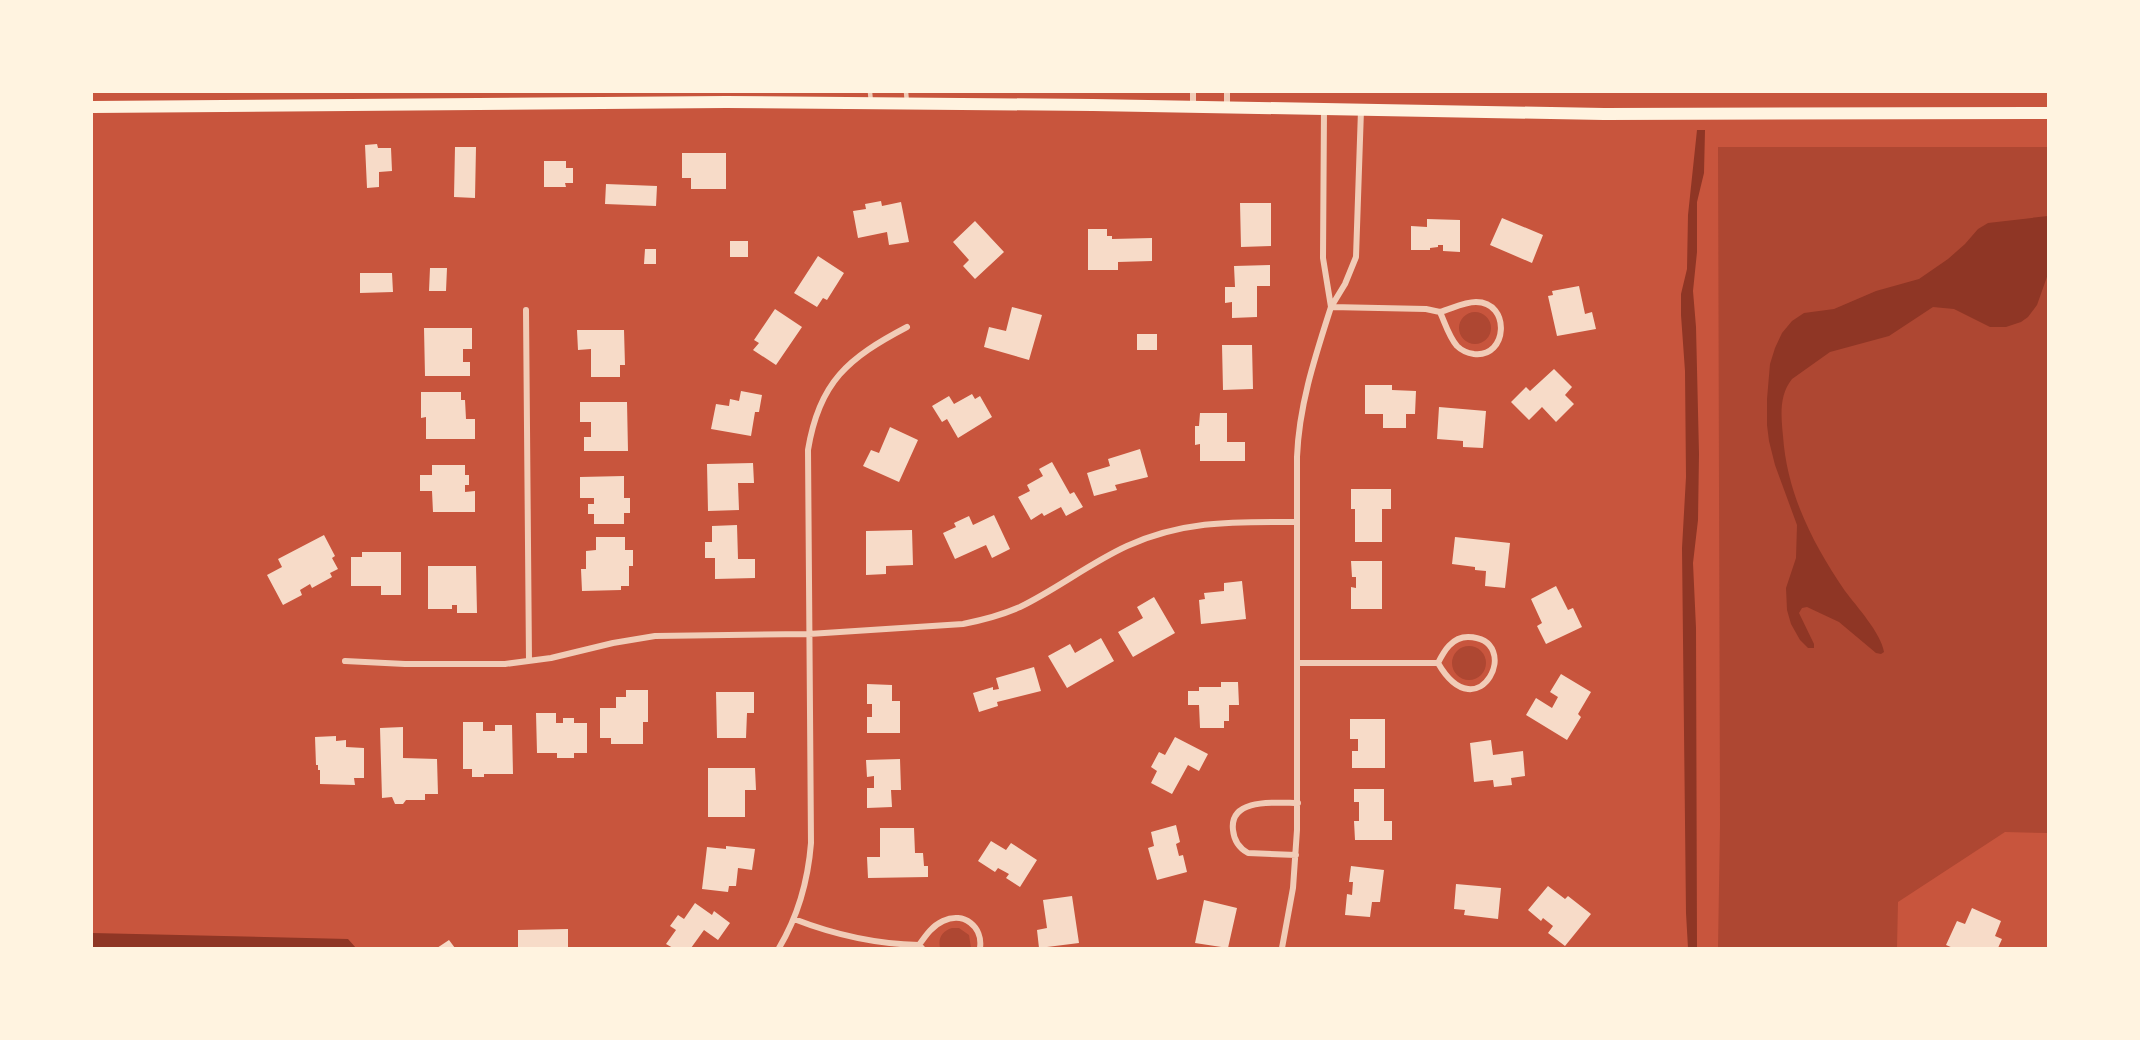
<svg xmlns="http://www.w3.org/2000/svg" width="2140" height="1040" font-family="'Space Grotesk',sans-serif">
<rect width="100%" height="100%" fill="#c8553d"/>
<path fill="#ae4732" d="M1718 147H2048V833L2005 832 1898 902 1897 948H1718L1720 825Z
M1459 328a16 16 0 1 1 32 0a16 16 0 1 1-32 0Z
M1452 663a17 17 0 1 1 34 0a17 17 0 1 1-34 0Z
M952 928H959L969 935 971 948H940C938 938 942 931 952 928Z"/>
<path fill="#8f3625" d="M1697 130H1705L1704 173 1697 202V252L1693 291 1696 327 1699 454 1698 520 1693 563 1696 628 1697 948H1688L1686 913 1682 548 1686 477 1685 371 1681 315V294L1687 269 1688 215Z
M2048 216V274L2037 305 2028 317 2021 322 2006 327H1990L1954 309 1933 307 1889 336 1830 352 1792 379C1779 395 1781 416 1783 436 1787 494 1813 544 1845 591 1857 607 1881 633 1884 652L1881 654 1876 653 1839 622 1807 607 1802 608 1799 613 1814 644V648H1808L1800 640 1791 624 1787 610 1786 588 1796 558 1797 525 1775 465 1769 441 1767 425V399L1770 364 1775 348 1782 333 1792 321 1804 313 1834 309 1876 291 1919 279 1948 259 1965 244 1978 229 1988 223Z
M92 933 348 939 356 948H92Z"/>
<path fill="#f7dbc8" d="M377 144 378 148H391L392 171 379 172V187L367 188 365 145Z
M455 147H476L475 198 454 197Z
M682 153H726V189H691V178H682Z
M544 161H566V168H573V183H565L566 187H544Z
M606 184 657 186 656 206 605 204Z
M881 201 882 206 901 202 909 242 889 245 887 232 858 238 853 211 866 209 865 204Z
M1240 203H1271V246L1241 247Z
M1502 218 1543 235 1532 263 1490 245Z
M1427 219 1460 220V252L1443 251V245H1438V247L1430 248V250H1411V226L1427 227Z
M975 221 1004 252 975 279 963 266 969 260 953 242Z
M1088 229H1107V236H1112V239L1152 238V261L1118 262V270H1088Z
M730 241H748V257H730Z
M645 249H656V264H644Z
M818 256 844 273 827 300 823 298 817 307 794 293Z
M1270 265V286H1257V317L1232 318V302L1225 303V287H1235L1234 266Z
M430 268H447L446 291H429Z
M360 273H392L393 292 360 293Z
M1579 286 1585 314 1592 312 1596 329 1557 336 1548 296 1553 295 1552 291Z
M1012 307 1042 315 1029 360 984 347 989 327 1006 331Z
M775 309 802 327 776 365 753 350 759 343 754 340Z
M424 328H472V349H463V362H470V376H425Z
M577 330H624L625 365H620V377H591V349L578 350Z
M1137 334H1157V350H1137Z
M1222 345H1252L1253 389 1223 390Z
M1554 369 1572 387 1565 395 1574 404 1556 422 1542 407 1529 420 1511 402 1526 387 1530 391Z
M1365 385H1392V390L1416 391 1415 414H1406V428H1383V414H1365Z
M741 391 762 395 759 412H755L751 436 711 429 716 404 729 406 730 399 739 401Z
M421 392H461V400H465L466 419H475V439H426V417L421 418Z
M972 394 975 399 980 396 992 417 958 438 947 419 942 422 932 406 949 396 954 404Z
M580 402H627L628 451H584V437H591V422H580Z
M1439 407 1486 411 1483 448 1463 447V441L1437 439Z
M1200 413H1227V442H1245V461H1200V444L1195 445V426H1199Z
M890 427 918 440 899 482 863 466 871 450 879 453Z
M1140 449 1148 477 1115 485 1117 490 1094 496 1087 473 1110 466 1108 459Z
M1052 462 1070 494 1074 492 1083 507 1066 516 1061 507 1044 516 1042 513 1031 520 1018 497 1030 491 1027 485 1043 476 1039 469Z
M753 463 754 483H738L739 510 708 511 707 464Z
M432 465H465V475H469V485H465V492L475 491V512H433L432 491H420V475H432Z
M624 476V498H630V513H624V524H594V514H588V504H594V498H580V477Z
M1351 489H1391V509H1382V542H1355V509H1351Z
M994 515 1010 549 992 558 986 545 955 559 943 533 956 527 954 523 969 516 973 525Z
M737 525 738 559H755V578L715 579V558H705V542H712V526Z
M912 530 913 565 886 566V574L866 575V531Z
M324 535 335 556 332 558 338 569 330 573 332 577 312 588 310 584 300 590 302 595 283 605 267 575 282 567 278 559Z
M596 537H625V550H633V566H629V586H621V590L582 591 581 569H586V551L596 550Z
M1455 537 1510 543 1505 588 1485 586 1486 571 1475 570V567L1452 564Z
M362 552H401V595H381V586H351V557H362Z
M1351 561H1382V609H1351V587L1356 588V577H1352Z
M428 566H476L477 613H457V605H452V609H428Z
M1242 581 1246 619 1201 624 1199 600 1205 599 1204 593 1224 591V583Z
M1556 586 1568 610 1573 608 1582 627 1546 644 1537 626 1542 623 1531 599Z
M1154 597 1175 633 1133 657 1118 632 1143 618 1137 607Z
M1101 638 1114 661 1067 688 1048 656 1070 644 1075 653Z
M1034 667 1041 691 997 702 998 706 979 712 973 693 993 687V690L999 689 996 678Z
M1561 674 1591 692 1578 714 1581 717 1567 740 1526 715 1536 698 1552 708 1558 697 1550 692Z
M1221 682H1238L1239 705H1229V721H1224V728H1200L1199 705H1188V691H1199V687H1221Z
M867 684 892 685V701H900V733H867V717H872V704H867Z
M626 690H648V722H643V744H611V738H600V708H616V697H626Z
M716 692H754V713H747L746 738H717Z
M536 713H556V723H563V718H574V723H587V753H574V758H557V753H537Z
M1350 719H1385V768H1352V751H1358V739H1350Z
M463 722H483V731H495V725H512L513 774H484V777H472V769H463Z
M403 727V758L437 759 438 794H425V800H406L403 804H395L392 797 382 798 380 728Z
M336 736V741L346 740V747L364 748V778H354L355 785 320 784V770H318V765H316L315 737Z
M1175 737 1208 754 1199 771 1188 765 1172 794 1151 783 1157 771 1151 767 1159 752 1165 755Z
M1491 740 1493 755 1523 751 1525 776 1511 778 1512 785 1494 787 1493 780 1474 782 1470 743Z
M900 759 901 790H891L892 807 867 808V788H874V776L867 777 866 760Z
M708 768H755L756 790H745V817H708Z
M1354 789H1384V821H1392V840H1355L1354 821H1359V802H1354Z
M1176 825 1180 842 1176 844 1179 856 1183 855 1187 872 1157 880 1148 848 1154 846 1151 832Z
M880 828H914L915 853H923L924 866H928V877L868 878 867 857H880Z
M991 841 1006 850 1011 843 1037 860 1020 887 1006 878 1009 874 998 868 995 872 978 861Z
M726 846 755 849 752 870 738 868 736 886H729L728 892 702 889 707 847 726 849Z
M1351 866 1384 870 1380 902H1372L1370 917 1345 915 1347 894 1352 895 1353 882H1349Z
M1456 884 1501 888 1498 919 1464 915 1465 910 1454 909Z
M1548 886 1565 899 1568 896 1591 914 1565 946 1548 933 1553 926 1543 918 1541 921 1528 910Z
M1072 896 1079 943 1039 948 1037 930 1047 928 1043 900Z
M1204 900 1237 908 1228 948 1195 943Z
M695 903 712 915 714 911 730 923 718 940 704 930 691 948H673L666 944 676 930 670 926 678 915 684 919Z
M1972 908 2001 921 1995 936 2002 939 1998 948H1953L1946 945 1957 921 1965 924Z
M568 929V948H518V930Z
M449 940 455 948H437Z"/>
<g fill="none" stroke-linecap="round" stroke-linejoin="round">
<path stroke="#f1ccb7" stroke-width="4.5" d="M870 92 871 103
M906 92 907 103"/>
<path stroke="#f1ccb7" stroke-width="6" d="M1193 107V92
M1227 107V92
M1324 109 1323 258 1331 307 1345 284 1356 257 1361 110
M526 310 529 661
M345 661 405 664H505L551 658 613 643 655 636 809 634 963 624C983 620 1002 615 1020 607 1057 589 1090 563 1127 546 1185 520 1234 522 1297 522
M1298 663H1438C1479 734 1525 638 1468 637 1452 637 1444 651 1438 663
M1296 855 1248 853C1239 848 1234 841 1233 830 1229 797 1277 803 1298 803
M794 919C835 935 875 944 919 945L922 948
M919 945C926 935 932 926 943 921 964 911 983 927 980 948
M779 948C798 916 808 881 811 843L808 450C819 382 848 358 907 327
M1282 948 1293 888 1297 830V457C1299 405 1315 357 1331 307L1426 309 1440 312C1445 323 1449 337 1457 346 1461 350 1467 353 1474 354 1508 358 1511 302 1476 302 1464 302 1451 309 1440 312"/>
<path stroke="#fff3e0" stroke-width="12" d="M92 107 726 102 1093 105 1604 114 2048 113"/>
</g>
<rect width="2140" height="1040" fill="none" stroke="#fff3e0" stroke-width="186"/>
</svg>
